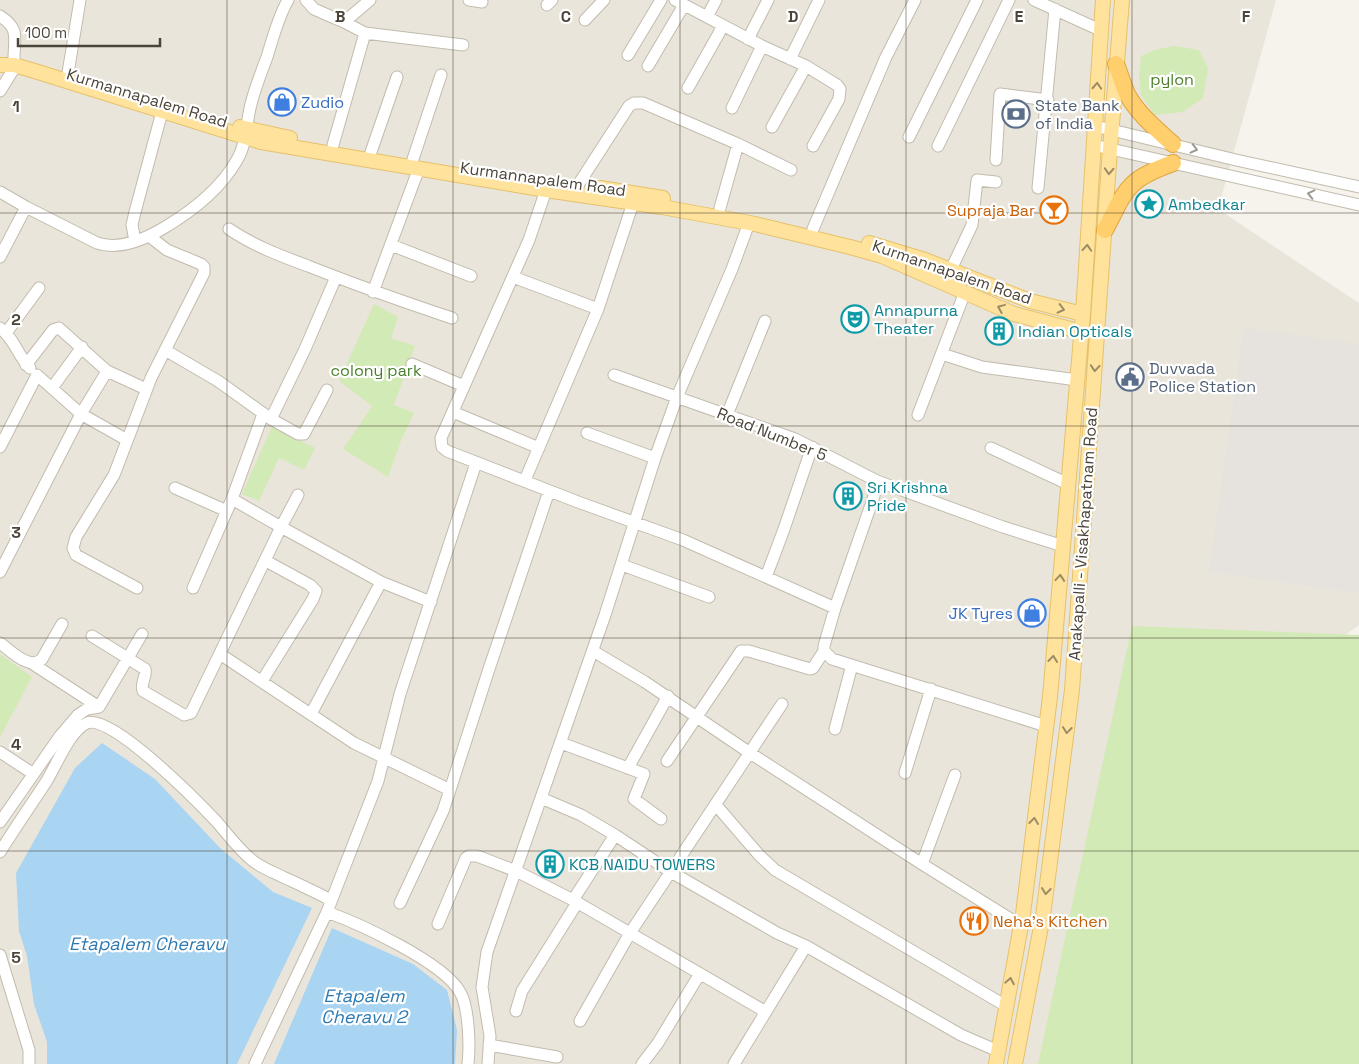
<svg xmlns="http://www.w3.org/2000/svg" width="1359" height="1064" font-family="'Space Grotesk',sans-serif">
<rect width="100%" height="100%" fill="#f6f3ec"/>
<path fill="#eae5da" d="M0 0H1276L1218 209 1359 303V625L1115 803 1075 1064H0Z"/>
<path fill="#e6e2dd" d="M1244 328 1359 344V593L1209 572Z"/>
<path fill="#d2eab5" d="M1174 46 1199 50 1208 68 1203 98 1183 112 1155 115 1141 95 1139 76 1141 56 1154 50Z
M374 304 398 317 391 338 415 346 394 405 414 413 400 443 388 477 343 449 372 406 339 381Z
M272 426 315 448 304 470 279 458 259 501 242 494Z
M1132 626 1359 635V1064H1038Z
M0 654 32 677 0 737Z"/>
<path fill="#a9d4f2" d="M102 743 155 779 220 848 273 892 312 908 237 1064H47V1042L34 1004 27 956 19 931 16 873 75 768Z
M332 928 413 964 447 990 457 1030 455 1064H274Z"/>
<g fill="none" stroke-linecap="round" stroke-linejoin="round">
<g stroke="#c2bbae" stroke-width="13">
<path id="minor" d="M306 0 314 9 323 13 344 22 365 33 463 45
M469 0 482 2
M675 0 762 46 806 66 837 85 840 89 839 99 813 146
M1034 0 1100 30
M547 5 552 0
M0 16C20 29 14 37 14 59
M707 17 716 0
M585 20 604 0
M344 22 370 0
M748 39 768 0
M628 55 661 0
M790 59 819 0
M648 66 684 5
M66 81 68 73 80 0
M688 88 723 26
M0 91 13 70 14 65
M732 108 762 46
M1095 126 1236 160 1359 187
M772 127 806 66
M909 137 977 0
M333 145 365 33
M1093 145 1359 205
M938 146 1009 0
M371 152 397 77
M413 159 441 75
M996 160 1000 94 1048 100
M578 185 629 106 634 103H643L738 144 791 170
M1038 188 1055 9
M546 190 529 240 441 438 442 447 447 451 578 502 683 540 835 608 874 496 877 481
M0 192 26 207 97 243C118 250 143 240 162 229 191 212 220 190 237 160 247 143 246 123 251 104 255 88 261 73 267 57 273 38 278 17 288 0
M720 208 738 144
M229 229C254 246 281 256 308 266 356 285 404 302 452 318
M813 229 886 57 915 0
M135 241 132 225 135 212 162 112
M391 245 471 276
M0 257 26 207
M948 276 972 225 977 180 996 182
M513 277 598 309
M373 292 419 168
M0 328C14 338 18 356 30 368
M6 333 39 288
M165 350 218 381 271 419 305 349 336 277
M942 354 982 367 1077 380
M412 364 464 386
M26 365 53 330 59 328 107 371 146 389
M107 371 81 414 127 440
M614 375 795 439 877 481 1003 527 1063 546
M52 388 82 347
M453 412 539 448
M727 415 765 321
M918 415 965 292
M271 419 298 434H304L327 390
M587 433 655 458
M0 447 37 375 81 414 0 572
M991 448 1068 484
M525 480 598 309 633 203
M175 488 227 511
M298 495 281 527 381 582
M622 565 709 597
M766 577 784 529 812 447
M137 588 76 555 73 548 76 537 114 475 151 378 204 273V267L201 264 167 250 149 236
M193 588 232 499 263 414
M835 608 824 646V651L832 659 1046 726
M92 636 145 669C147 677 140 683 143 691L184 715 191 713 281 527 232 499
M0 643C11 651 30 671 42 659L62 624
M593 651 645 682 750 753 922 864 1020 925
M220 654 354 743 450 790
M33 664 99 707
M262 681 313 599 316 591 310 585 266 561
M311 714 381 582 431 602
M835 729 852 665
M561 743 644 774 634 799 661 819
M0 752 32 773
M667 761 741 651H749L810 669 813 668 824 651
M628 768 668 696
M905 773 931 689
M541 798 581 815 615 835 671 872 777 933 806 946 961 1035 998 1051
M716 805 759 855 775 870 1006 1006
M0 822 60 736 78 715 87 709 99 707 142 634
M0 852C15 828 31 805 46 782 56 766 70 730 87 723 111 713 199 803 217 822 229 836 239 850 253 861 262 868 273 872 283 877 299 884 315 892 331 900
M922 864 955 775
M573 900 615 835
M400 903 443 811 450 790 488 672 549 491
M327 912C360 924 443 962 460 992 469 1007 470 1046 468 1064
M438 924 466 858 469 856H477L516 871 573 900 766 1012
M0 955 29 1050V1064
M516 1011 522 991 577 903
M580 1021 630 933 782 704
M489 1045 557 1057
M255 1064 327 912 378 781 400 694 476 463
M488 1064 490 1036 482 987 487 952 605 615 655 458 677 397 732 269 749 223
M642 1064 658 1043 699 975
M734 1064 806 946"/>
</g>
<g stroke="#e6c16a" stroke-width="16">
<path id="major" d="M0 65H14L38 72 261 142 546 190 662 207 755 224 850 247 882 256 1014 314 1082 332
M240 127 290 138
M600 188 663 198
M869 243 925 260 1030 301 1083 314
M996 1064 1023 914 1050 697 1083 314 1103 0
M1015 1064 1043 916 1072 690 1110 149 1122 0"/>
</g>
<g stroke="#e0a43c" stroke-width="18">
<path id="highway" d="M1116 64C1120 74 1123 85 1127 94 1138 114 1156 129 1173 144
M1105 230C1127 188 1126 180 1173 163"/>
</g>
<use href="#minor" stroke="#fff" stroke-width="11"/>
<use href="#major" stroke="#ffe39c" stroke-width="14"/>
<use href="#highway" stroke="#ffcf6e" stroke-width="16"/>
</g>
<defs><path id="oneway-chevron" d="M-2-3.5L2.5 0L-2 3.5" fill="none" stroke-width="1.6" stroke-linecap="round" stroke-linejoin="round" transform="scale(1.25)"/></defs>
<g stroke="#9c8c66">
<use href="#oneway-chevron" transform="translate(1097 86) rotate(-87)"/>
<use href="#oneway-chevron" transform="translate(1109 171) rotate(93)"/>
<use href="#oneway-chevron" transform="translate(1087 248) rotate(-86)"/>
<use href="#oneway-chevron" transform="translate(1001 308) rotate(-158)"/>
<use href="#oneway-chevron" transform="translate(1061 309) rotate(14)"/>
<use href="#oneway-chevron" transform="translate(1095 368) rotate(94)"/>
<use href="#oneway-chevron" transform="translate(1060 578) rotate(-85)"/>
<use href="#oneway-chevron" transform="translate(1053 659) rotate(-84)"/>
<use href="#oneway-chevron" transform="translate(1067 730) rotate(97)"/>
<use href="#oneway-chevron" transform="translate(1034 821) rotate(-83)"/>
<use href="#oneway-chevron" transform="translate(1046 891) rotate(97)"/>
<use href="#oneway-chevron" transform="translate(1010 981) rotate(-80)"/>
</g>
<g stroke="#9c9892">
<use href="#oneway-chevron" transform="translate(1194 149) rotate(14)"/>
<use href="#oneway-chevron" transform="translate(1311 194) rotate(-167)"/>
</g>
<path fill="none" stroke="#4b4439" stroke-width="1" stroke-opacity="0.55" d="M227 0V1064M453 0V1064M680 0V1064M906 0V1064M1132 0V1064M0 213H1359M0 426H1359M0 638H1359M0 851H1359"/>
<defs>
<g id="shop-ring" transform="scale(1.4375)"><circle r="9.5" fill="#fff" stroke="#3f7fe0" stroke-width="1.5"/><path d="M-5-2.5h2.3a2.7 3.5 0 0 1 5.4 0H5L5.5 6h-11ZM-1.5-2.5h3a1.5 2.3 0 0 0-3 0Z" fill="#3f7fe0"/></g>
<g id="bank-ring" transform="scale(1.4375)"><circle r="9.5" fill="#fff" stroke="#5c6f8a" stroke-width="1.5"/><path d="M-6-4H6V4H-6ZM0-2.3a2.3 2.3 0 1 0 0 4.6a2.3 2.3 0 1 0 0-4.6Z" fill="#5c6f8a"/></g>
<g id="sight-ring" transform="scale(1.4375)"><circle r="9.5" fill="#fff" stroke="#0f9aa8" stroke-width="1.5"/><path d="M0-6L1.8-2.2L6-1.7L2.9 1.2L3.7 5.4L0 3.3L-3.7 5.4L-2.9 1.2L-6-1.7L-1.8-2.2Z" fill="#0f9aa8"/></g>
<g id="bar-ring" transform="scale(1.4375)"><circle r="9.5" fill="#fff" stroke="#e8710a" stroke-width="1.5"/><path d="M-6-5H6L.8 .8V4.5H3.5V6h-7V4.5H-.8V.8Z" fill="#e8710a"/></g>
<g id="theatre-ring" transform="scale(1.4375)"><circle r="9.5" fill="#fff" stroke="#0f9aa8" stroke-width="1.5"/><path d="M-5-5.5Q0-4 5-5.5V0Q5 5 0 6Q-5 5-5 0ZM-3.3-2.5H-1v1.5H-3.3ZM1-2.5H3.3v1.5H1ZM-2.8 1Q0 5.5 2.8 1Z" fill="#0f9aa8"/></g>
<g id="building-ring" transform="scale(1.4375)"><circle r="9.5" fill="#fff" stroke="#0f9aa8" stroke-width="1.5"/><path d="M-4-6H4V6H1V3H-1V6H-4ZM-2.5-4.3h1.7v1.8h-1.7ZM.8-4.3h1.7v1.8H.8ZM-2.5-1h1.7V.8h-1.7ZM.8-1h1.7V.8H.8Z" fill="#0f9aa8"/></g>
<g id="civic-ring" transform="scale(1.4375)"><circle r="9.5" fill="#fff" stroke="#5c6f8a" stroke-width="1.5"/><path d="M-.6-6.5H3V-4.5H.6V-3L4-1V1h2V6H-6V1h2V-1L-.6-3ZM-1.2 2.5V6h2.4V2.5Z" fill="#5c6f8a"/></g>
<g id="restaurant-ring" transform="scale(1.4375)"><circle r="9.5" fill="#fff" stroke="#e8710a" stroke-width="1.5"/><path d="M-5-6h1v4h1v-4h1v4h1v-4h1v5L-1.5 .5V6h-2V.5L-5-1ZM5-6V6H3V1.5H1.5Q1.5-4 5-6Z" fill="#e8710a"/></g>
</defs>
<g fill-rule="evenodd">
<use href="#shop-ring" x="282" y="102"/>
<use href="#bank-ring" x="1016" y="114"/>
<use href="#sight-ring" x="1149" y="204"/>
<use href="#bar-ring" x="1054" y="210"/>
<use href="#theatre-ring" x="855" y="319"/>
<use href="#building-ring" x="999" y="331"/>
<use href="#civic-ring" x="1130" y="377"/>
<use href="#building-ring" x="848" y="496"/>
<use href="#shop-ring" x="1032" y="613"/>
<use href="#building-ring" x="550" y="864"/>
<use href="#restaurant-ring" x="974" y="921"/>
</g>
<g text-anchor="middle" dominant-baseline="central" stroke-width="4.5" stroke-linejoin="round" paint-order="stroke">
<g font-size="16" fill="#4a7f2a" stroke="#fff">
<text x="1172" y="79">pylon</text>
<text x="376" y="370">colony park</text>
</g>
<g font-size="16" fill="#4b4439" stroke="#fff">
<text transform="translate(147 98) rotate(17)">Kurmannapalem Road</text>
<text transform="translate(543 179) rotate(8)">Kurmannapalem Road</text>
<text transform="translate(952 272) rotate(19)">Kurmannapalem Road</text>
<text transform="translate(772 434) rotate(22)">Road Number 5</text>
<text transform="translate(1083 534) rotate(-86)">Anakapalli - Visakhapatnam Road</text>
</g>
<g font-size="16" fill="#366cbe" stroke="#fff" text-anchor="start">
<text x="301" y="102">Zudio</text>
<text x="1013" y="613" text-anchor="end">JK Tyres</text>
</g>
<g font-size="16" fill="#4e5e75" stroke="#fff" text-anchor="start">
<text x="1035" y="105">State Bank<tspan x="1035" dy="18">of India</tspan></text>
<text x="1149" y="368">Duvvada<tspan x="1149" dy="18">Police Station</tspan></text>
</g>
<g font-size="16" fill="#0d838f" stroke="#fff" text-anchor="start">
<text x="1168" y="204">Ambedkar</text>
<text x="874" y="310">Annapurna<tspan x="874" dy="18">Theater</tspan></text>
<text x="1018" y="331">Indian Opticals</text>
<text x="867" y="487">Sri Krishna<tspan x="867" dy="18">Pride</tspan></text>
<text x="569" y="864">KCB NAIDU TOWERS</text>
</g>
<g font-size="16" fill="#c56008" stroke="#fff" text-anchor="end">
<text x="1035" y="210">Supraja Bar</text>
<text x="993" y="921" text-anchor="start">Neha's Kitchen</text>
</g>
<g font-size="18" font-style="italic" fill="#2e7ab2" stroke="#fff">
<text x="147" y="943">Etapalem Cheravu</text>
<text x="364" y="995">Etapalem<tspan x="364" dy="21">Cheravu 2</tspan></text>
</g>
</g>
<g font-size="16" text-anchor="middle" font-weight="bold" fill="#4b4439" stroke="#fff" stroke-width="4.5" stroke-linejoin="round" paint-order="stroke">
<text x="340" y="22">B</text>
<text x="566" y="22">C</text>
<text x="793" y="22">D</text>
<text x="1019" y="22">E</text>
<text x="1246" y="22">F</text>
<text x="16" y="112">1</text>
<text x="16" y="325">2</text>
<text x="16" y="538">3</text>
<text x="16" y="750">4</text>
<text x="16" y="963">5</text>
</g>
<path d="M18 38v8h142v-8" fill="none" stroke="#4b4439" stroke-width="2.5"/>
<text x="25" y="38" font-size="15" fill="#4b4439" stroke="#ffffff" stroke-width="4" paint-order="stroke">100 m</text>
</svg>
